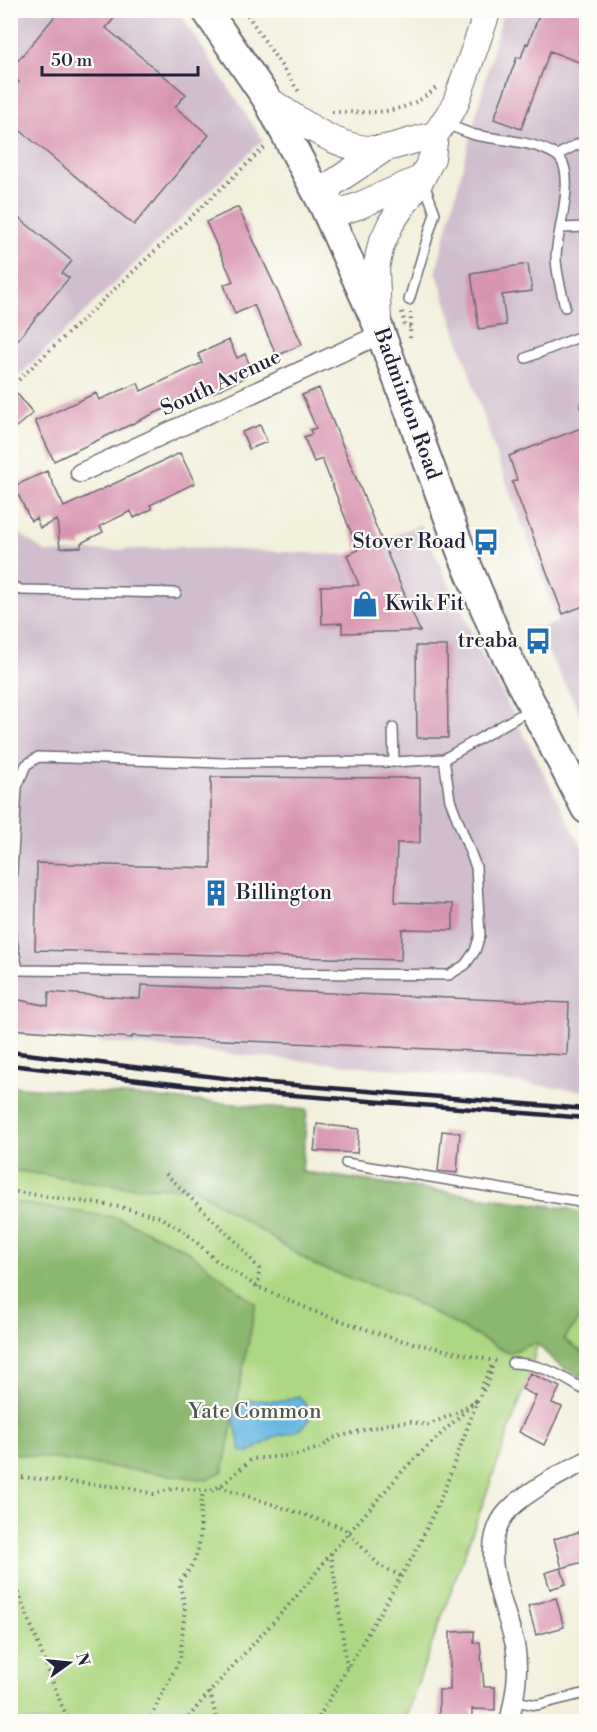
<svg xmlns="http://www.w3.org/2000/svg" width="597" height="1732" font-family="'Libre Bodoni',serif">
<rect width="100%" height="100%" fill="#fdfcf7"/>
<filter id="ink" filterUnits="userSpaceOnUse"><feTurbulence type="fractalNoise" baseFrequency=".0167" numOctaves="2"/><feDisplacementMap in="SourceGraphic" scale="12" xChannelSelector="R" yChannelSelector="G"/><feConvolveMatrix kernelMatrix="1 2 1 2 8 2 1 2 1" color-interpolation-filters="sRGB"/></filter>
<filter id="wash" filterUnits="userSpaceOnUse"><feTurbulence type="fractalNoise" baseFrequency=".008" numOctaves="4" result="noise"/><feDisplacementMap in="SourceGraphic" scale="24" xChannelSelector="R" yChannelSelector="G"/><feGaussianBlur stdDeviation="1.35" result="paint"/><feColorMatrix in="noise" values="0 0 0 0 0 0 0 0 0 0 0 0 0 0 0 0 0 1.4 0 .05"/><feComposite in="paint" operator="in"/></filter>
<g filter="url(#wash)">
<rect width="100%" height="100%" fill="#f2efdb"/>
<path fill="#d0bdcd" d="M11 11H178L263 140 11 383Z
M503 11H586V725L537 631 558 621 498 460 436 271Z
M421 524 481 652 586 855V1091L404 1070 11 1034V528L47 553 184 547 346 555Z"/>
<path fill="#add782" stroke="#687c5e" stroke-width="1.5" d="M11 1132 570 1209 530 1373 404 1721 11 1722Z
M586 1310V1355L564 1339Z"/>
<path fill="#8ab870" stroke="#566d56" stroke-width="1.5" d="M11 1086 307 1110 302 1172 570 1209 586 1214V1310L564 1339 586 1355V1380L556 1363 536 1343 508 1353 404 1297 316 1266 194 1188 127 1187 11 1170Z
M11 1202 119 1218 185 1249 256 1304 223 1471 207 1480 11 1453Z"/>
<path fill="#67b8e2" stroke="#446d8e" stroke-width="1.5" d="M299 1396 310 1411 309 1421 295 1432 276 1436 249 1453 241 1451 234 1420 237 1403 247 1400 284 1401Z"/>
<g id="blocks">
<path fill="#d895b1" d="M60 10H121L106 28 186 94 175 107 209 135 134 225 10 122V93L19 82 10 74V70Z
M541 10H586V65L550 51 521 129 494 119 517 57 521 58 526 43 528 44Z
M238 207 302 344 277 356 254 305 235 314 224 285 233 281 206 222Z
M19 218 72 261 62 273 69 278 10 349V228Z
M528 264 532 291 502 295 506 325 479 329 471 273Z
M229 340 237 358 245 354 251 368 244 372 246 377 193 402 191 398 155 413 54 461 35 421 96 393 99 400 138 383 141 391 202 363 198 354Z
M10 385 33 413 10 432Z
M319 388 382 541 420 631 342 633V623L322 624 321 586 359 585 347 555 358 550 322 459 314 462 304 437 312 434 310 430 316 428 302 395Z
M260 425 267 442 249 449 242 432Z
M586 426V605L563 614 512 482 517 480 509 456Z
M180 453 195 483 150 505 152 509 134 518 131 511 100 526 103 532 81 543V547L60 548 57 520 40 528 36 518 31 521 14 486 47 471 64 507Z
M416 646H447L448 738H417Z
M211 777 420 778V843H397L395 902 453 904V930L402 929 401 960 35 950 37 863 211 868Z
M141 985 569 1003 567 1055 132 1036V1038L10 1029V998L48 1006 49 992 140 999Z
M317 1124 359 1129 357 1153 314 1151Z
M442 1131 460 1133 457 1173 438 1171Z
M530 1373 560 1387 552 1403 562 1407 544 1445 519 1432 536 1396 522 1389Z
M582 1531 586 1532V1561L562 1568 554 1539Z
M561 1568 566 1584 550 1589 545 1573Z
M556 1598 564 1627 536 1635 528 1606Z
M474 1631V1643L480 1642 484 1687H495V1710L472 1709V1718H469V1722H439V1690H450V1632Z"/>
</g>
</g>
<g filter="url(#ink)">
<use href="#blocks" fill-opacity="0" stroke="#6b6a73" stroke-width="1.5"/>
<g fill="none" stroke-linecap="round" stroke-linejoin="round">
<g stroke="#6b6a73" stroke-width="12">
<path id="lane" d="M444 124C455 127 465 132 475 135 500 140 534 141 556 155 579 170 556 234 556 257 556 273 562 292 565 307
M557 155 586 140
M562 228 586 227
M409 300 435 213 423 181
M526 358 586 334
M585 406H586
M10 585 21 590 176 593
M393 728 394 762 444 759 531 709
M10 904 17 787 26 765 38 757 224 763 394 762
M10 931 18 970 449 975 465 965 475 951 480 935 476 867 450 800 444 759
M346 1163 586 1203
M512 1363C542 1363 561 1376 586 1391
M514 1701 537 1705 586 1693"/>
</g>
<g stroke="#6b6a73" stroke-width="21">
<path id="street" d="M80 473 381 334
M509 1722C515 1697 520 1670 515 1645 506 1606 478 1554 503 1517 518 1495 563 1473 586 1461"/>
</g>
<g stroke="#6b6a73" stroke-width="28">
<path id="secondary" d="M267 99C300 120 343 156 385 148 402 145 418 138 435 135
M384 149 330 185 324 206 343 211 358 206 422 178
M378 322 376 268 381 245 391 223 422 178 432 158 435 135 455 105 488 10"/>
</g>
<g stroke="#6b6a73" stroke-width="32">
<path id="primary" d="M206 10 267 99 324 206 378 326 461 551 497 637 586 809"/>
</g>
<path stroke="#6b6a73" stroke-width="4" stroke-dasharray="1.5 4.5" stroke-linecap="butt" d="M244 10 299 92
M332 112C372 112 404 117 437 87
M402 312 405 326 411 327
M410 338 411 313
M10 388 266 146
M166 1174 242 1248 259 1269 258 1287
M10 1191 120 1207 160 1217 185 1232 218 1262 258 1287 318 1313 395 1339 499 1362
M481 1389 491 1366
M10 1476 130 1488 154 1494 175 1488 211 1491 225 1483 252 1459 296 1455 322 1447 333 1438 392 1423 411 1422 428 1425 458 1412 478 1399 407 1466 331 1553 347 1668
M220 1487 344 1528 379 1565 401 1576
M10 1570 61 1704 70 1722
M210 1692 217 1722
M148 1722 180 1659 185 1606 179 1582C209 1551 196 1530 203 1491
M185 1722C231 1663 287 1613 331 1553
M316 1722 417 1549 443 1493 478 1399 490 1378 493 1363"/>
<use href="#lane" stroke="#fff" stroke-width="9"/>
<use href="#street" stroke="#fff" stroke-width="18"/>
<use href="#secondary" stroke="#fff" stroke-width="26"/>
<use href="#primary" stroke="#fff" stroke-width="28"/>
<path stroke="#22223b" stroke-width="4.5" d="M10 1052 257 1082 586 1109
M10 1065 216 1089 586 1118"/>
</g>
</g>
<defs>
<g id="bus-bare" transform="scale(2.07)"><path d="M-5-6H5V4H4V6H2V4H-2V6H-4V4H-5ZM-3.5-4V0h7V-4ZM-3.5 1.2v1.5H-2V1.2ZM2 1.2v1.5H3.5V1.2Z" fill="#1f6fb2" stroke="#fdfcf7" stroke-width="2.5" paint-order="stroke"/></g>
<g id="shop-bare" transform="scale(2.07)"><path d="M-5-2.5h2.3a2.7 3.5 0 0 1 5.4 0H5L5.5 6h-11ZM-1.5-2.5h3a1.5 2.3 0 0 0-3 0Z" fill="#1f6fb2" stroke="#fdfcf7" stroke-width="2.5" paint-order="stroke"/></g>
<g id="building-bare" transform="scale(2.07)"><path d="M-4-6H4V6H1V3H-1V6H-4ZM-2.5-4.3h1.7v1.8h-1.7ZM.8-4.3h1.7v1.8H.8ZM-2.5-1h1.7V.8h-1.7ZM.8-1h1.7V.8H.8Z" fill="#1f6fb2" stroke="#fdfcf7" stroke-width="2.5" paint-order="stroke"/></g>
</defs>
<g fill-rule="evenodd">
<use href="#bus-bare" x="486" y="542"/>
<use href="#shop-bare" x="365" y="604"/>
<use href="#bus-bare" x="538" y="641"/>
<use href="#building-bare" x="216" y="893"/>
</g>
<g text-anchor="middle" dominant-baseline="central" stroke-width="4.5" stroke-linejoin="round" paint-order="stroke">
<g font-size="21" fill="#22223b" stroke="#fdfcf7">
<text transform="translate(221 383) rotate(-25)">South Avenue</text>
<text transform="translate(407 404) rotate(70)">Badminton Road</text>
</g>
<g font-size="21" fill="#22223b" stroke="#fdfcf7" text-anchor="end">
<text x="466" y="542">Stover Road</text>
<text x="385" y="604" text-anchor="start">Kwik Fit</text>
<text x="518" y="641">treaba</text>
<text x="236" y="893" text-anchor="start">Billington</text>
</g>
<g font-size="21" fill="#4c5850" stroke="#fdfcf7">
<text x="255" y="1412">Yate Common</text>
</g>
</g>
<rect width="597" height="1732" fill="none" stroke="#fdfcf7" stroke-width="36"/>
<g transform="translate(69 1663) rotate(75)" stroke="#fdfcf7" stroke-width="4.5" paint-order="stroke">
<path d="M0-4.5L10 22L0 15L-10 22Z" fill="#22223b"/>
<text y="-9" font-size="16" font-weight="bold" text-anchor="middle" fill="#22223b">N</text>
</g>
<path d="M42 66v9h156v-9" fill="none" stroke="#22223b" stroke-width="3"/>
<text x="51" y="66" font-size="18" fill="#22223b" stroke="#fdfcf7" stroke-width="4.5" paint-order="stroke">50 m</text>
</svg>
